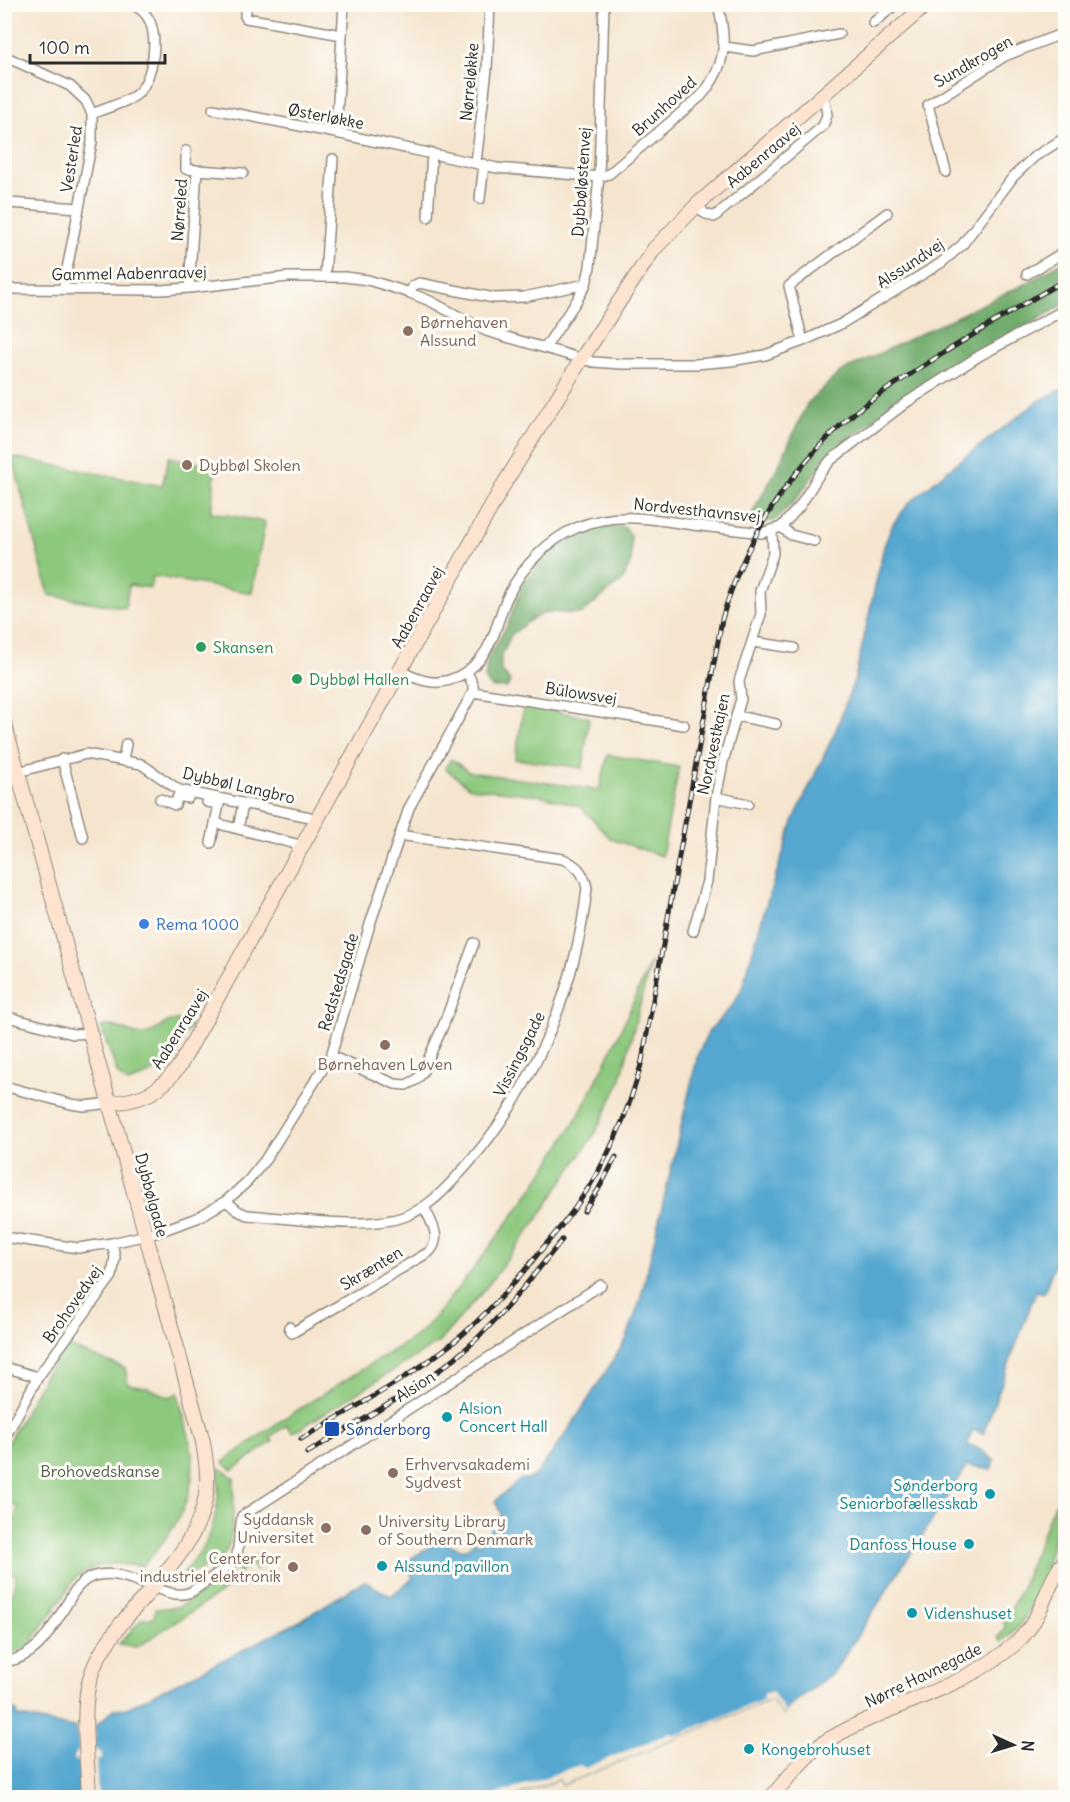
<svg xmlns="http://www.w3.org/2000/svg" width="1070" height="1802" font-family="Delius,sans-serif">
<rect width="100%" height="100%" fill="#fdfcf7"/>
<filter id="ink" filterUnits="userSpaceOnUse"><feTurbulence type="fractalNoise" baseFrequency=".0167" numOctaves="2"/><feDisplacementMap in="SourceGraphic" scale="12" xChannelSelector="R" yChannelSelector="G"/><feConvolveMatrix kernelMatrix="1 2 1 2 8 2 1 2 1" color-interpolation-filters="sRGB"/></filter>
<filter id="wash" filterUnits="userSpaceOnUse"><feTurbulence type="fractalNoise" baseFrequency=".008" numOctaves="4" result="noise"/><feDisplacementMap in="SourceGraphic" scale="24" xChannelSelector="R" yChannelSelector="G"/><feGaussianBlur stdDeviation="1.35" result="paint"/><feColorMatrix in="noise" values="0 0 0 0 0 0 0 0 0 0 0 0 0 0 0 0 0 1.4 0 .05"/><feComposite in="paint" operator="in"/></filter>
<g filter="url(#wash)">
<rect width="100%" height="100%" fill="#f5e5cf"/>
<path fill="#8cc87d" stroke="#5c7a54" stroke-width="1.5" d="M12 457 162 486 169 457 216 466 211 512 265 522 252 593 153 576 150 588 129 585 125 608 49 595Z
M524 706 589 717 583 768 515 759Z
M608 755 679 767 662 856 611 839 580 806 538 795 470 788 445 768 451 759 469 772 599 790Z
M651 961 620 1082 596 1132 534 1224 485 1289 439 1342 293 1433 287 1425 270 1437 273 1441 233 1470 223 1462 283 1419 419 1334C440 1312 458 1288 477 1264 501 1232 525 1201 546 1168 589 1104 621 1032 651 961Z
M170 1021H180L191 1025C171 1057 165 1071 128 1083L118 1075 101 1027C117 1022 129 1036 144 1035 154 1034 161 1025 170 1021Z
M66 1346 125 1368 128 1384 146 1387 169 1397 178 1393C182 1411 188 1429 191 1447 200 1493 173 1535 142 1566L114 1564 94 1567 77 1576 29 1646 15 1652 5 1654V1628L16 1575 5 1571V1548L18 1507 5 1502V1448L44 1377Z
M219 1467 234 1478C233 1497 236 1542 223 1556 215 1565 198 1570 186 1575L183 1573C190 1564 199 1556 204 1546 218 1522 219 1493 219 1467Z
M1065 1489V1515L1053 1540 1044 1576 1035 1600 1021 1623 1002 1642 998 1638 1005 1628 1004 1622 1021 1589 1052 1509Z
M258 1554 262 1563 256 1570 251 1564 239 1572 242 1579 137 1647 119 1644 142 1619 154 1618 155 1609 178 1607 235 1574 247 1560Z"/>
<path fill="#71ac6c" stroke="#4e6c4c" stroke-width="1.5" d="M1065 260V304L906 395 828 455 796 500 774 521 746 524 779 465 807 404 840 372 1029 282Z
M601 526 624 527 631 535V562L623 580 581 614 546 612 532 619 511 635 501 657V670L510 681 507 688H492L485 680 487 660 508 624 523 583 551 551 584 533Z"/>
<path fill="#54a7d0" stroke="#40697e" stroke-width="1.5" d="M1065 387V1237L1044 1293 1036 1291 983 1434 973 1430 967 1443 982 1451 994 1460 991 1470 968 1465 834 1672 789 1707 783 1715 772 1699 562 1785 559 1779 512 1798 5 1797 4 1706 17 1711 16 1716 70 1727 97 1725 114 1709 127 1708 298 1622 364 1581 391 1596 413 1578 405 1562 439 1541 461 1549H467L474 1541 479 1544 499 1519 501 1514 495 1501 521 1479H528L536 1475 568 1431 626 1340 640 1301 698 1054 709 1031 732 1006 742 988 767 902 794 819 835 732 855 678 884 546 893 524 909 503 949 469 1036 403Z"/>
<path fill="#f5e5cf" d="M772 1691 785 1712 783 1715 772 1699 562 1785 559 1779 512 1797H489L580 1765 585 1768 670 1733 677 1735 763 1700V1694Z
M94 1722 95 1750 101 1752 102 1755V1759L96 1761 98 1797H81L80 1762 75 1760 74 1757 76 1753 79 1751 77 1724Z"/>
</g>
<g filter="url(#ink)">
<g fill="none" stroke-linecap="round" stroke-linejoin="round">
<g stroke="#90887d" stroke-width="12">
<path id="street" d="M247 4 245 16 246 18 342 35
M873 23 896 4
M725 47 753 51 839 34
M4 56 70 86 86 101 92 114V142L63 289
M213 109 336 133 497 168 599 177 609 174 701 96C727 65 727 43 718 4
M92 114C105 108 129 102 138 93 154 78 160 32 146 15 143 10 137 7 131 4
M336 133 344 4
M186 151V169L197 170 189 288
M476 162 487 69 490 4
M197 170 243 173
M946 172 928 105 1005 56 1066 32
M480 199 484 164
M9 203 79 208
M698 204 704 213 714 217 823 126 827 115 824 94
M428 217 432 153
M1027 274 1066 251
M325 276 333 159
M4 289 161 290 189 288 288 277H345L368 280 410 293 430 301 486 331 593 362 622 364H696L731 361 765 355 803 341 841 324 941 263 962 245 1013 177 1034 157 1066 137
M410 293 413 286 419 283 494 298 524 297 586 284
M803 341 789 286 887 213
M545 348 577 300 586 284 590 267 599 177 604 4
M781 527 791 535 814 541
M753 642 794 648
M400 671C407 674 414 678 422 680 451 689 480 667 491 641 498 626 501 609 509 594 522 567 548 540 576 528 614 511 653 519 693 525 716 528 739 530 762 533L781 527 800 506 820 473 831 460 907 402 979 356 1066 309
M473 692 684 725
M737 716 776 724
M62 759 83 838
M123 760 126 744
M18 772 86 754 141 764 179 790 310 817 317 821
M716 797 748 804
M160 799 175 805 178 796 188 798
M207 802 219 804 211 843
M215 823 296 844 302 848
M238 829 242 809
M693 931 707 881 716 797 723 762 741 699 739 681 761 614 760 591 773 554 772 531
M4 1016 73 1034 90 1033
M331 1056 395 1084 406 1085 416 1080 422 1073 443 1026 474 943
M4 1086 71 1104 84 1106 111 1103
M226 1201 238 1211 247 1215C291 1218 366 1231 406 1216 432 1206 449 1185 468 1164 534 1088 576 989 587 888 584 873 577 865 563 859L399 835
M4 1237 78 1248 112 1243 155 1233 197 1218 226 1201 248 1181 265 1160 331 1056 371 921 409 808 473 692V685L467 672
M289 1327 292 1333 429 1252C443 1238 431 1222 424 1207
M4 1367 38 1377
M4 1439 38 1377 112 1276 115 1257 112 1243
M4 1662C39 1657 51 1629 68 1602 73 1592 79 1583 89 1578 126 1562 165 1604 191 1592L234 1562 237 1555 242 1516 601 1285"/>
</g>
<g stroke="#90887d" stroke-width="16">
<path id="secondary" d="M4 722 203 1442C205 1456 208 1469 207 1483 205 1541 155 1582 121 1624 109 1640 97 1656 91 1675 80 1708 88 1762 89 1798
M111 1103C144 1100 160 1092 180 1065L504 484 582 358 654 249 698 204 927 4
M770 1798C788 1779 806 1753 828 1740 889 1703 965 1690 1018 1641 1044 1617 1045 1584 1066 1559"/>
</g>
<use href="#street" stroke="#fff" stroke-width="9"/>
<use href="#secondary" stroke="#fde4d1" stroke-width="14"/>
<g stroke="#2b2b2b" stroke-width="5">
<path id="rail" d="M584 1211 598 1190 616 1157
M301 1439C353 1408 408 1379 455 1341 484 1317 510 1288 534 1259 549 1240 566 1222 579 1202 609 1159 629 1111 642 1061L722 619C745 539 790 469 853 414 873 397 896 384 917 370 966 338 1016 309 1066 279
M307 1453C361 1420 420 1389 468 1347 503 1315 532 1277 562 1240"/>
</g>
<use href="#rail" stroke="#fdfcf7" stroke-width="3" stroke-dasharray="9" stroke-linecap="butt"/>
</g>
</g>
<g fill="#8d6e63" stroke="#fdfcf7" stroke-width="2">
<circle cx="408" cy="331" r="6"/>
<circle cx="187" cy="465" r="6"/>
<circle cx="385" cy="1045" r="6"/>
<circle cx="393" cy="1473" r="6"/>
<circle cx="326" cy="1528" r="6"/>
<circle cx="366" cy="1530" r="6"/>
<circle cx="293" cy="1567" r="6"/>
</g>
<g fill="#2e9e5b" stroke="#fdfcf7" stroke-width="2">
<circle cx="201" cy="647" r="6"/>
<circle cx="297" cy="679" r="6"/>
</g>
<circle fill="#3f7fe0" stroke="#fdfcf7" stroke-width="2" cx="144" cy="924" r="6"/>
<g fill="#0f9aa8" stroke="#fdfcf7" stroke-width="2">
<circle cx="447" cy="1417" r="6"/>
<circle cx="990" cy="1494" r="6"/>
<circle cx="969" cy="1544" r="6"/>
<circle cx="382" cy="1566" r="6"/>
<circle cx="912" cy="1613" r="6"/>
<circle cx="749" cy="1749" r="6"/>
</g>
<rect fill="#1a4fb4" stroke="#fdfcf7" stroke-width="2" x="324" y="1421" width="16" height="16" rx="3"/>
<g text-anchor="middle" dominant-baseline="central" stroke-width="6" stroke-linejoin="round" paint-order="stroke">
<g font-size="16" fill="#2b2b2b" stroke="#fdfcf7">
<text transform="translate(973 61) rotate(-30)">Sundkrogen</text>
<text transform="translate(469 82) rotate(-85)">Nørreløkke</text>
<text transform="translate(664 106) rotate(-42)">Brunhoved</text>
<text transform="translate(326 116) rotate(11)">Østerløkke</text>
<text transform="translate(763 155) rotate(-40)">Aabenraavej</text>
<text transform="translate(71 159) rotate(-81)">Vesterled</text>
<text transform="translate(581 182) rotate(-86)">Dybbøløstenvej</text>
<text transform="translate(179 210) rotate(-86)">Nørreled</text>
<text transform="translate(910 263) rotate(-33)">Alssundvej</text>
<text transform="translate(129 273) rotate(-1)">Gammel Aabenraavej</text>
<text transform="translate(697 510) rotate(6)">Nordvesthavnsvej</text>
<text transform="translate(417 607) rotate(-61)">Aabenraavej</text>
<text transform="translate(581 693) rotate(9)">Bülowsvej</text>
<text transform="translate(713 744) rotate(-78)">Nordvestkajen</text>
<text transform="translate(239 785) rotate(13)">Dybbøl Langbro</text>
<text transform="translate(338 982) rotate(-73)">Redstedsgade</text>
<text transform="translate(179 1029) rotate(-58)">Aabenraavej</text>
<text transform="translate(519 1054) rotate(-63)">Vissingsgade</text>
<text transform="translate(152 1195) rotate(75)">Dybbølgade</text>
<text transform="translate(371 1268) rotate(-31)">Skrænten</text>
<text transform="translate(72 1304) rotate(-55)">Brohovedvej</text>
<text transform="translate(415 1386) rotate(-32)">Alsion</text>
<text transform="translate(923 1675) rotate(-26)">Nørre Havnegade</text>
</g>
<g font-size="16" fill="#785e54" stroke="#fdfcf7" text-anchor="start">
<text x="420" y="322">Børnehaven<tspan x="420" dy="18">Alssund</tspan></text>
<text x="199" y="465">Dybbøl Skolen</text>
<text x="385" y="1064" text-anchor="middle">Børnehaven Løven</text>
<text x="405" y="1464">Erhvervsakademi<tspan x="405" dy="18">Sydvest</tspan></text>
<text x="314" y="1519" text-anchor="end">Syddansk<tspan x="314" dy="18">Universitet</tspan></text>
<text x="378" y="1521">University Library<tspan x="378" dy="18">of Southern Denmark</tspan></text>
<text x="281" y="1558" text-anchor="end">Center for<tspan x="281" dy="18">industriel elektronik</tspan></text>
</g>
<g font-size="16" fill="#27864d" stroke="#fdfcf7" text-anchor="start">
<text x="213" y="647">Skansen</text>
<text x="309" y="679">Dybbøl Hallen</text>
</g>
<g font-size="16" fill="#366cbe" stroke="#fdfcf7" text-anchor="start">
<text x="156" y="924">Rema 1000</text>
</g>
<g font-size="16" fill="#0d838f" stroke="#fdfcf7" text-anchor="start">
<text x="459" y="1408">Alsion<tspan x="459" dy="18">Concert Hall</tspan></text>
<text x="978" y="1485" text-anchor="end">Sønderborg<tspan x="978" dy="18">Seniorbofællesskab</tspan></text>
<text x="957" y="1544" text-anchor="end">Danfoss House</text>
<text x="394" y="1566">Alssund pavillon</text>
<text x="924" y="1613">Videnshuset</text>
<text x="761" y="1749">Kongebrohuset</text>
</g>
<g font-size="16" fill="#164399" stroke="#fdfcf7" text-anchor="start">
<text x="346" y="1429">Sønderborg</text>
</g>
<g font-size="16" fill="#485a44" stroke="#fdfcf7">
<text x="100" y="1471">Brohovedskanse</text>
</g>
</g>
<rect width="1070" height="1802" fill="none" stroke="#fdfcf7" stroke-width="24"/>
<g transform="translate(1013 1745) rotate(94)" stroke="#fdfcf7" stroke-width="4.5" paint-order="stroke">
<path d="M0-4.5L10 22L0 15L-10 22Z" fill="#2b2b2b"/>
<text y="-9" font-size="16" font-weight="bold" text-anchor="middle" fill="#2b2b2b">N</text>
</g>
<path d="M30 54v9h135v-9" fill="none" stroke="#2b2b2b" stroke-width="3"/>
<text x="39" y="54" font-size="18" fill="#2b2b2b" stroke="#fdfcf7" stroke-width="4.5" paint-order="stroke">100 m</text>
</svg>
